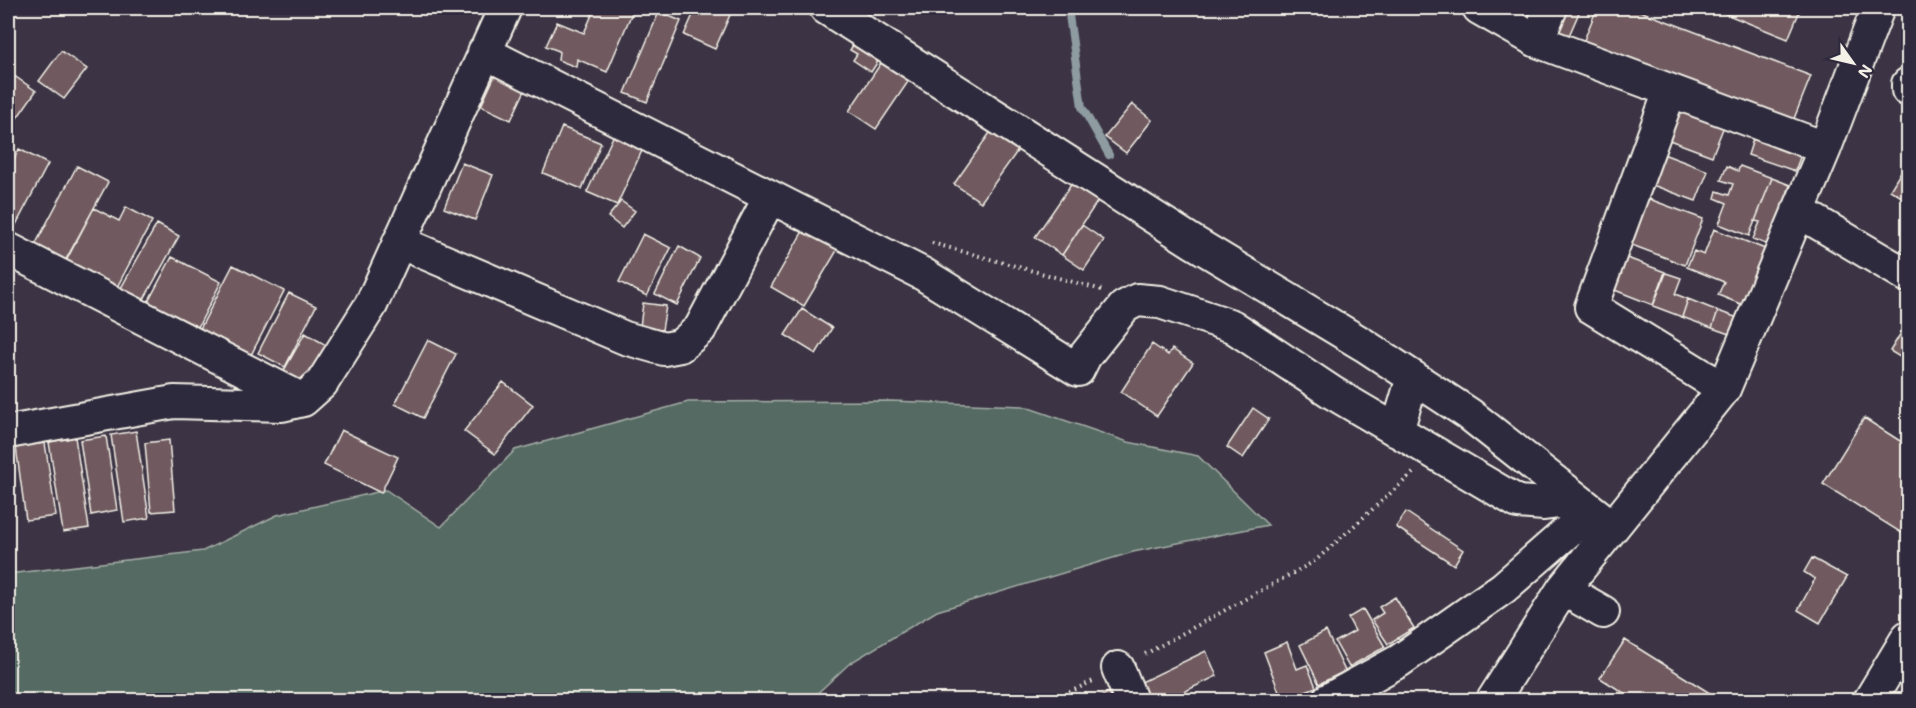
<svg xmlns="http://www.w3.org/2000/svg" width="1916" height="708" font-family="Mali,sans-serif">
<rect width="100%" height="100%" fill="#3c3444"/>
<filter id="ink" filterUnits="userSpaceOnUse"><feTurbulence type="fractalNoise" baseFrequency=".0167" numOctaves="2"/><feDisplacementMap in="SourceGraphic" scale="12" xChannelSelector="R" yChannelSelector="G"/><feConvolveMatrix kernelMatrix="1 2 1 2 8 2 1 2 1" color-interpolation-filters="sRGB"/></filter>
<g filter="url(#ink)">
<path fill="#556a64" stroke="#a4aea6" stroke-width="1.5" d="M891 401 1023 406 1128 442 1198 456 1268 525 1133 552 937 611 850 663 810 700H8V574L203 551 277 515 386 490 441 527 515 450 688 402Z"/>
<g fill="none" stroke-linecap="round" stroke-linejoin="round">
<path stroke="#8e9ca2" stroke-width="8" d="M1068 8 1082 107 1109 155"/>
</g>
<path fill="#705a60" stroke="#f4f1e8" stroke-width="1.5" d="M595 8H634L607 72 577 59 576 67 558 60 559 51 546 46 557 22 584 33Z
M650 8H663L659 12Z
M696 8H733L715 49 684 35Z
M1560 8H1581L1567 40 1549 33Z
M1597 8H1632L1811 76 1791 126 1582 45Z
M1711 8H1801L1788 39Z
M659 12 681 21 647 102 625 93Z
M856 40 884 52 871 72 853 60 857 54 850 50Z
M61 51 87 69 64 99 39 81Z
M887 54 914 73 876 129 849 111Z
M497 71 528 84 511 120 481 106Z
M10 73 36 91 10 128 8 127Z
M1132 104 1152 120 1126 153 1105 137Z
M1675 108 1724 126 1712 156 1664 138Z
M618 126 645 144 617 205 587 192Z
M562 127 601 143 582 189 543 173Z
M994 127 1021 146 981 202 954 184Z
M1754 136 1802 152 1795 171 1748 155Z
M19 149 48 164 10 236 8 234V172Z
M1658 152 1708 171 1696 201 1647 183Z
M1908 160V201L1890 190Z
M462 163 493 175 475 220 444 208Z
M77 166 108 182 63 265 33 249Z
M1727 166 1738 171 1740 166 1772 178 1749 236 1719 224 1727 203 1715 198 1717 191 1729 195 1733 184 1721 180Z
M1077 176 1103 193 1062 255 1035 237Z
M1772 178 1790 185 1771 246 1753 239 1760 222 1755 221Z
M1641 196 1703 219 1685 265 1624 242Z
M621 201 635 211 622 228 608 217Z
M126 207 152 221 117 287 66 261 94 208 119 221Z
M811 217 845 237 804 306 771 287Z
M157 224 179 236 143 301 121 288Z
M1082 225 1104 240 1084 270 1062 255Z
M1714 229 1765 249 1743 305 1718 295 1724 282 1687 267 1694 251 1704 255Z
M643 234 671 248 647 296 619 282Z
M679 246 700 258 677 305 655 294Z
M1619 255 1665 272 1653 305 1607 287Z
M172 257 221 282 198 327 148 302Z
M233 265 284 291 251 355 200 329Z
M1666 273 1681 278 1675 294 1688 299 1682 317 1653 306Z
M289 293 316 306 285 367 258 353Z
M1688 299 1718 311 1712 328 1682 317Z
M643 303 666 306 662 330 640 327Z
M802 309 832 328 816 354 785 335Z
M1718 311 1738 318 1732 335 1712 328Z
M1907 323 1908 324V362L1890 351Z
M305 333 326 345 304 386 282 374Z
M428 340 456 354 423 418 395 404Z
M1152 344 1168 355 1172 349 1193 363 1157 416 1121 392Z
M503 382 533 405 495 454 464 431Z
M1253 408 1269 419 1243 458 1227 447Z
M1864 418 1908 446V537L1823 484Z
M341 430 398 457 381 493 324 465Z
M136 431 149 518 124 522 111 435Z
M106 436 117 510 91 515 80 440Z
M75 437 89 528 63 532 49 442Z
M169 440 175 510 151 512 145 443Z
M45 443 56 516 26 520 16 447Z
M1406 512 1463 550 1454 565 1396 527Z
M1812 558 1847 577 1820 623 1798 610 1815 579 1804 572Z
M1395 597 1414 628 1388 644 1372 620 1383 613 1379 607Z
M1363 609 1385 647 1349 667 1335 642 1355 631 1348 618Z
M1326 631 1345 671 1319 684 1300 645Z
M1625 640 1721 700H1635L1600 678Z
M1287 642 1297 669 1307 665 1316 687 1282 700 1264 652Z
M1206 651 1217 676 1167 700H1145L1137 684Z
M1110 692 1114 700H1092Z"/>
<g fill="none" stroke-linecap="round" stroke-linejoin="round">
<g stroke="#f4f1e8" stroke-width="36">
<path id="minor" d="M826 8 1193 242 1364 345 1469 414 1611 526
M1479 8 1537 41 1825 148
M1537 41 1551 8
M484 52 923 274 1078 370 1085 356 1124 307 1137 300 1160 302 1232 326 1333 393 1518 502 1544 504 1574 500
M1908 84V90
M1670 91 1591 307 1724 389
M1798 211 1908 276
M399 242 625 338 664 349 680 346 700 329 770 197
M8 249 303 400
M1397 431 1413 377
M8 432 174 402 282 405 303 400 322 383 371 305 505 8
M1563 589 1603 612
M1118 668 1131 700
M1328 700 1399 661 1503 588 1590 512
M1493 700 1563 589 1724 389 1825 148 1878 8
M1870 700 1908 637"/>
</g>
<path stroke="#f4f1e8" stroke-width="4" stroke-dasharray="1.5 4.5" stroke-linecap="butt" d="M932 243 1102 290
M1145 654 1315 561 1413 473
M1053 700 1093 681"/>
<use href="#minor" stroke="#2f2a3d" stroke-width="32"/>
</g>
</g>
<rect width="1916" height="708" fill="none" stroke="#2f2a3d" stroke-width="30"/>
<rect x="15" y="15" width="1886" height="678" fill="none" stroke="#f4f1e8" stroke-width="2" filter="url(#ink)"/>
<g transform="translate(1853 63) rotate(124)" stroke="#2f2a3d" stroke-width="4.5" paint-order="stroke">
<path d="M0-4.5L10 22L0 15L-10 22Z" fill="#f4f1e8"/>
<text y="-9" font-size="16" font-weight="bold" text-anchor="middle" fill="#f4f1e8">N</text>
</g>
</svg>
